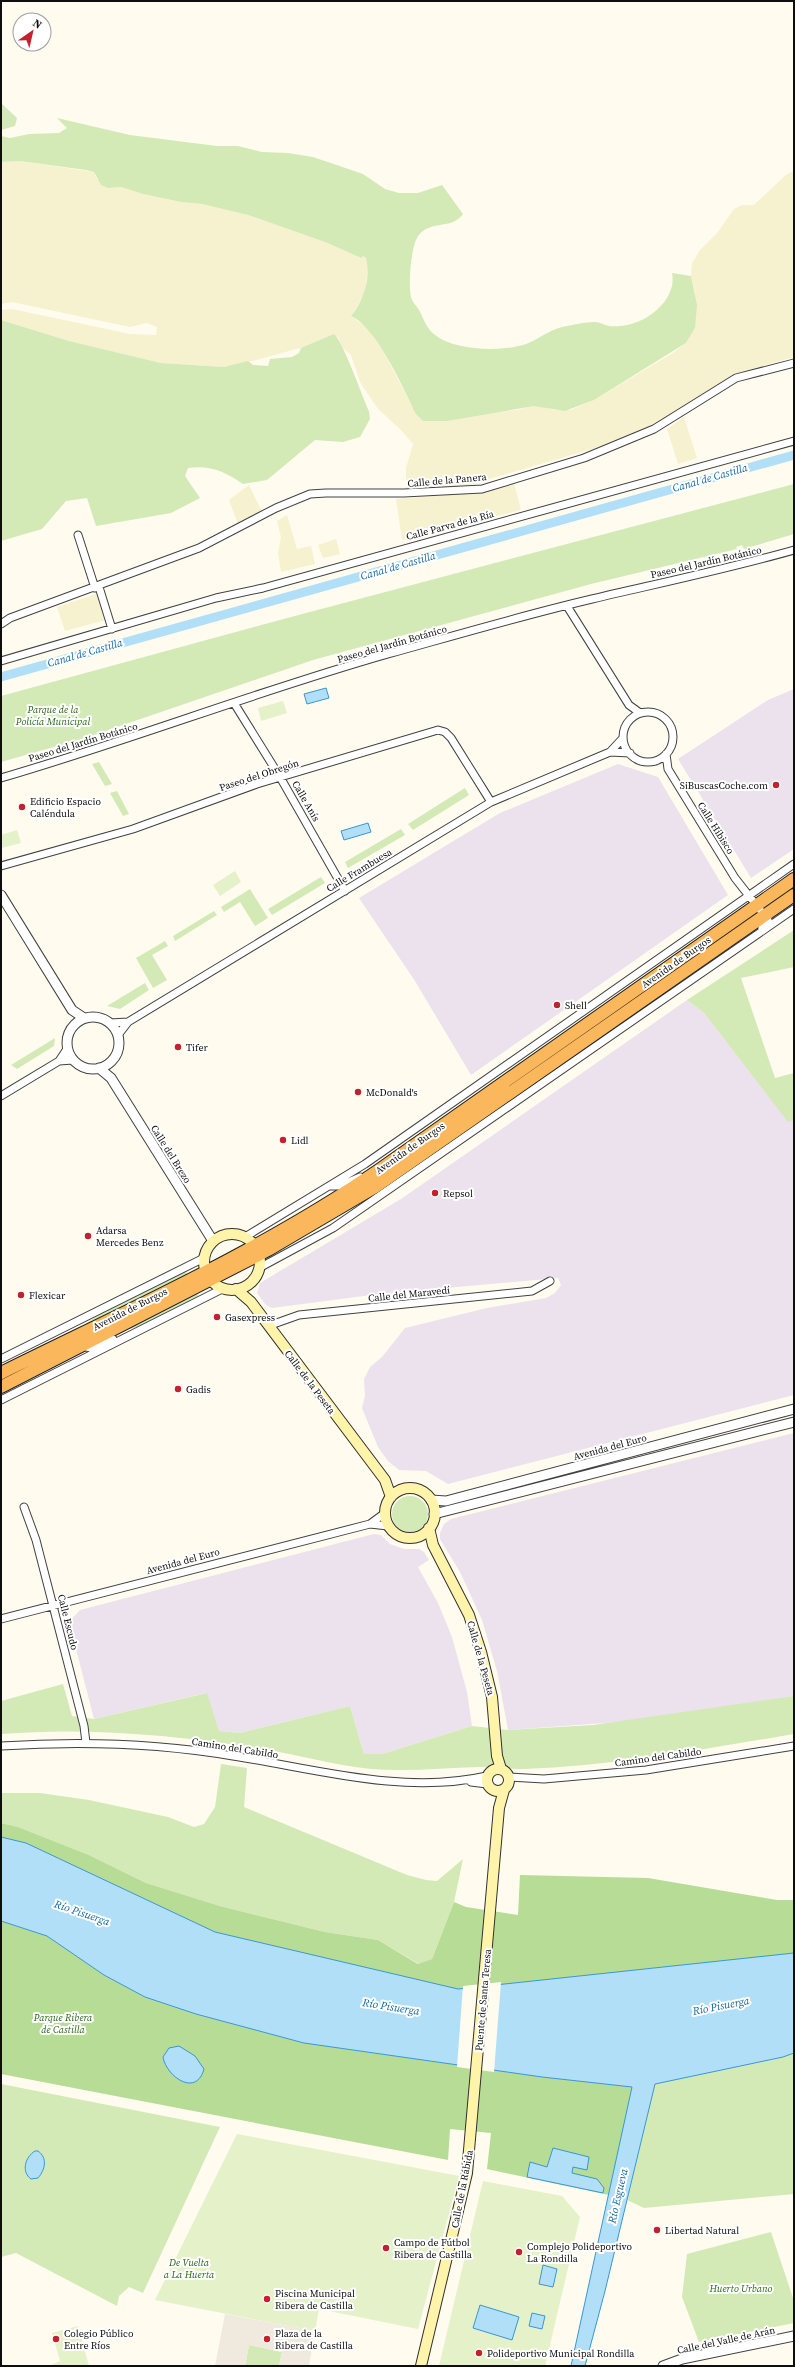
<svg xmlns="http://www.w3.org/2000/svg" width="795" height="2367" font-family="'Source Serif 4',serif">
<rect width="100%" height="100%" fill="#fffbee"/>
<path fill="#ebe2ed" d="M794 689V849L751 878 678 759 768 700Z
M618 764 658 777 728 895 471 1075 415 981 359 898 500 813Z
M687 1000 704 1013 788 1121 794 1120V1395L448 1484 426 1471 399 1470 388 1461 378 1447 362 1408 365 1396 364 1379 370 1367 382 1357 405 1328 487 1308 546 1298 555 1293 561 1285 558 1278 379 1294 272 1308 266 1305 257 1293 260 1283 401 1199Z
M794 1433V1696L633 1721 508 1730 497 1671 482 1620 460 1572 440 1539V1533L444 1524 451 1519Z
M374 1534 381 1535 390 1544 404 1549H419L424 1552 429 1560 418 1567 438 1603 452 1637 467 1692 472 1726 382 1754H364L350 1706 240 1733 219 1731 206 1693 94 1719 69 1622 80 1610Z"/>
<path fill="#f6f1ce" d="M20 161 94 172 96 178 108 188 121 187 143 194 181 202 202 204 248 215 325 242 360 258 363 256 366 258 368 266 365 293 351 316 367 328 383 351 412 406 423 421 517 410 536 405 555 410H571L594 400 673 353 686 343 695 328V293L691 276 692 263 700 250 718 232 734 209 742 205H754L787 174 794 171V357L741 372 658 423 609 444 469 485 406 490V468L413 444 401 430 378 409 360 382 351 355 343 348 338 337 334 334 311 345 256 360 224 367 194 365 161 363 69 341 1 320V310L12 309 130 334 156 335 157 327 147 323 130 327 12 302 1 304V162Z
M684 417 697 458 678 464 667 429Z
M514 483 521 510 402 540 396 499 458 494Z
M249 485 262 512 238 524 229 500Z
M287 515 297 549 311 546 315 564 281 572 278 553 281 537 277 521Z
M336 539 340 554 323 558 318 545Z
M105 591 113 618 65 631 57 607Z"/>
<path fill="#d3eab7" d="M1 103 17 118 15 126 1 130Z
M57 118 130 135 217 146H238L262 152 288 153 313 157 363 174 385 189 399 193H418L442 185 463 214C452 231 426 218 416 240 411 251 408 285 411 297 412 302 417 306 419 310 424 319 426 328 435 335 455 351 503 352 526 344 539 339 549 330 562 327 572 325 585 322 595 322 600 322 604 325 609 326 631 328 652 318 665 301 671 292 674 284 672 273L691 276 697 305 695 328 686 343 594 400 565 411 534 406 447 421H423L416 414C404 389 376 327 351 316 364 300 371 278 366 258L363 256 361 258 325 242 248 215 202 204 181 202 143 194 121 187 108 188 101 185 94 172 86 170 20 161 1 162V136L10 138 29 134 59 133 67 128Z
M1 320 69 341 161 363 224 367 248 361 253 365 268 366 270 359 292 357 299 353 301 348 334 334C342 339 363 398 369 411L370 419 360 437 343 442 315 440 267 480 243 484C225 472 211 465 188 468L185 476 200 498 171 513 96 526 87 498 66 501 42 529 1 541Z
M794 484V534L744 549 742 545 736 547 737 549 591 584 313 660 82 739 1 762V696L291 617Z
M99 762 112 784 105 786 92 764Z
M465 788 469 795 413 830 408 824Z
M117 791 129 814 123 816 110 793Z
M401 829 405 835 348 868 345 862Z
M321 877 325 883 272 915 268 909Z
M250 889 268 918 255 926 240 902 224 912 221 907Z
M214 911 217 915 175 941 173 936Z
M794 930V967L741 978 775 1078 794 1073V1120L788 1122 704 1013 687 1000Z
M165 941 168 946 152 955 167 980 153 988 136 958Z
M145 983 149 990 120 1009 107 1006Z
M55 1038 54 1046 17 1069 11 1065Z
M185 1271 187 1274 77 1330 101 1313Z
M197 1293 199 1298C186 1304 137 1331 126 1329Z
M392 1514a18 18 0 1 1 36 0a18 18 0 1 1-36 0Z
M63 1684 72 1716 94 1719 207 1693 219 1731 240 1733 350 1706 364 1754H382L472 1726 508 1730 593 1725 794 1696V1734C704 1749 615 1766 524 1769 509 1769 494 1767 479 1767 443 1768 408 1772 371 1769 333 1765 295 1754 257 1748 173 1735 86 1727 1 1734V1701Z
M221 1764 247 1768 244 1807 407 1875 426 1880 437 1881 463 1859 454 1902 432 1959 419 1964 378 1940 325 1932 220 1906 146 1883 89 1855 18 1827 1 1823V1793H40L89 1800 168 1817 194 1827 204 1824 215 1807Z
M794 2053V2194L644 2208 627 2200 654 2084 783 2057Z
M1 2084 220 2127 143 2293 129 2287 119 2296 117 2306 16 2253 1 2257Z
M771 2232 794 2301V2323L699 2342 682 2297 687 2254Z
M249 2345 282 2352 279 2366H245Z"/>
<path fill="#b7dc96" d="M1 1823 18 1827 89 1855 146 1883 220 1906 325 1932 378 1940 418 1964 432 1959 454 1902 466 1907 518 1915 520 1875 648 1878 777 1900H794V1953L458 1989 215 1932 26 1843 1 1837Z
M1 1921 47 1936 104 1975 145 1997 196 2014 304 2043 542 2077 632 2087 609 2195 487 2169 491 2133 450 2129 448 2160 1 2074Z"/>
<path fill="#e4f1c9" d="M283 701 287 713 261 721 258 708Z
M17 830 21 843 1 848V835Z
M235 871 241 882 220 896 213 885Z
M237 2134 459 2176 418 2329 319 2309 315 2331 155 2300Z
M483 2181 562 2196 580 2217 545 2366H439Z
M78 2326 89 2366H49L60 2361 52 2333Z"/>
<path fill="#efeadd" d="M225 2314 315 2331 309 2366H279L282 2352 249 2345 245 2366H215Z"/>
<path fill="#b2dff8" stroke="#3797d1" d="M326 688 329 698 307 704 304 694Z
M368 823 371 832 344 840 341 831Z
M1 1837 26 1843 215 1932 458 1989 794 1953V2053L783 2057 655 2084 605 2291 585 2366H571L632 2087 542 2077 304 2043 196 2014 145 1997 104 1975 47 1936 1 1921Z
M179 2046 195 2056 204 2069C196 2098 166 2076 163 2057L169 2048Z
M553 2148 589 2157 587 2170 573 2167 572 2173 597 2179 604 2188 603 2193 527 2177 530 2162 547 2167Z
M35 2151H38C48 2158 45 2170 38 2178L31 2179C21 2172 25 2157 35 2151Z
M543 2265 557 2269 553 2287 539 2284Z
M480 2305 519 2317 512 2340 473 2328Z
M532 2313 545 2316 542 2329 529 2326Z"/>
<path fill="#fffbee" d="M501 1982 494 2072 457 2067 463 1986Z"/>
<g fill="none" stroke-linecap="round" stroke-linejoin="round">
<path stroke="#b2dff8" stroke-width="9" d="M1 677 794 455"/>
<g stroke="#414141" stroke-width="9">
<path id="minor" d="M78 535 95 588
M99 587 112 629
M567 606 629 705 640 713
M1 624 10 618 199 548 276 508 310 494 326 493H404L482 489 584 458 654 429 736 378 794 363
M1 661 216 598 263 588 794 441
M234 703 280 777 345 891
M623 737a25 25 0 1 1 50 0a25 25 0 1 1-50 0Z
M610 752 630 753
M666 754 668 769 735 878 768 920 762 928
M1 778C131 740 258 691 388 654 456 635 524 615 592 599 660 583 727 569 794 550
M1 866 133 829 257 784 438 730 445 732 451 738 491 802
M110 1023 128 1022
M118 1035 128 1022 491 802 610 752 623 738
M59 1061 67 1049
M1 1096 59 1061 73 1060
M330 1186H340L360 1177
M245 1237 365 1164 794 864
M259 1268 333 1228 794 909
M268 1326 299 1315 532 1291 550 1281
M82 1346 91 1348 113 1339
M1 1359 204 1258
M1 1400 224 1288
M24 1507 36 1540 84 1726 86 1743
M370 1524 388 1526
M1 1619 370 1524 385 1513
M1 1746C78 1741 157 1743 233 1756 316 1769 403 1795 487 1776
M509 1777 544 1779 646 1770 794 1746
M471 1782 487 1784"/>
</g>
<g stroke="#414141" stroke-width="11">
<path id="tertiary" d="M1 895 72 1010 84 1018
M67 1043a26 26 0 1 1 52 0a26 26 0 1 1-52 0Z
M99 1068 111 1078 213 1241
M431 1500 446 1501 794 1409
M434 1514 794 1422
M663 2366 682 2359 794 2336"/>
</g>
<g stroke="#303030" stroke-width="12">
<path id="secondary" d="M204 1262a28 28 0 1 1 56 0a28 28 0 1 1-56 0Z
M236 1289 251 1302 385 1480 391 1497
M385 1513a25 25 0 1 1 50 0a25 25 0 1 1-50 0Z
M429 1528 433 1545 469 1615 481 1652 492 1697 497 1756 501 1769
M487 1780a11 11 0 1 1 22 0a11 11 0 1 1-22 0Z
M421 2366 467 2173 499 1808 504 1790"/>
</g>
<g stroke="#1f1f1f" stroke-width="14">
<path id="trunk" d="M1 1373C128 1310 261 1251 379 1170L794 879
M1 1387 268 1250 375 1187 794 895"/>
</g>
<use href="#minor" stroke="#fff" stroke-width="7"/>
<use href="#tertiary" stroke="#fff" stroke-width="9"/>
<use href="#secondary" stroke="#fff4a9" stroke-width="10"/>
<use href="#trunk" stroke="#fab75b" stroke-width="12"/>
</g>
<g fill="#c2222d" stroke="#fff" stroke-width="1.5">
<circle cx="776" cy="785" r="4"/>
<circle cx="22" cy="807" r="4"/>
<circle cx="557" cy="1005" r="4"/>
<circle cx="178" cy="1047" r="4"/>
<circle cx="358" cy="1092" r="4"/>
<circle cx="283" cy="1140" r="4"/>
<circle cx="435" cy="1193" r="4"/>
<circle cx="88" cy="1236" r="4"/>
<circle cx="21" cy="1295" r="4"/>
<circle cx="217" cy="1317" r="4"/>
<circle cx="178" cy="1389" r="4"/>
<circle cx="657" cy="2230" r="4"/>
<circle cx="386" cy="2248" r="4"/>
<circle cx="519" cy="2252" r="4"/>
<circle cx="267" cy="2299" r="4"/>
<circle cx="56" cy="2339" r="4"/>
<circle cx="267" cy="2339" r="4"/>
<circle cx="479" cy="2353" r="4"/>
</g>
<g text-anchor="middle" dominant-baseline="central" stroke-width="4" stroke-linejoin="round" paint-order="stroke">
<g font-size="10" fill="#0e0e0e" stroke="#fff">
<text transform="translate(447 480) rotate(-5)">Calle de la Panera</text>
<text transform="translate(450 525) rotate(-15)">Calle Parva de la Ría</text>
<text transform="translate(706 562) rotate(-13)">Paseo del Jardín Botánico</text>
<text transform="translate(392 644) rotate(-16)">Paseo del Jardín Botánico</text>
<text transform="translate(83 742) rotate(-17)">Paseo del Jardín Botánico</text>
<text transform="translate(259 775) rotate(-18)">Paseo del Obregón</text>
<text transform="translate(306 801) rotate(60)">Calle Anís</text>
<text transform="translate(716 828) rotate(58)">Calle Hibisco</text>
<text transform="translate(359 870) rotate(-31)">Calle Frambuesa</text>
<text transform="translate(676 962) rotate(-35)">Avenida de Burgos</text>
<text transform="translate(410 1148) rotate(-35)">Avenida de Burgos</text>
<text transform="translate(171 1154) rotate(58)">Calle del Brezo</text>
<text transform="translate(409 1294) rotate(-6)">Calle del Maravedí</text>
<text transform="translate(130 1309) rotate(-27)">Avenida de Burgos</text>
<text transform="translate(310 1382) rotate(53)">Calle de la Peseta</text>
<text transform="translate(610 1447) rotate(-15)">Avenida del Euro</text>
<text transform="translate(183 1561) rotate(-15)">Avenida del Euro</text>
<text transform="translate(68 1622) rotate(76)">Calle Escudo</text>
<text transform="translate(481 1658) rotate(74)">Calle de la Peseta</text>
<text transform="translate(235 1748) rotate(9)">Camino del Cabildo</text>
<text transform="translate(658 1757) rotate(-8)">Camino del Cabildo</text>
<text transform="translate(483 2000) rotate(-85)">Puente de Santa Teresa</text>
<text transform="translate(462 2189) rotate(-79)">Calle de la Rábida</text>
<text transform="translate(726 2340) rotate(-12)">Calle del Valle de Arán</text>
</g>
<g font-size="10" font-style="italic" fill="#2d671c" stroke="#fff">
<text x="53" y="709">Parque de la<tspan x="53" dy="12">Policía Municipal</tspan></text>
<text x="63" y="2017">Parque Ribera<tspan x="63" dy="12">de Castilla</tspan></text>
<text x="189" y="2262">De Vuelta<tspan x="189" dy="12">a La Huerta</tspan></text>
<text x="741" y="2288">Huerto Urbano</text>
</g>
<g font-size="10" fill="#0e0e0e" stroke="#fff" text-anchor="start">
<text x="768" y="785" text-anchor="end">SiBuscasCoche.com</text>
<text x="30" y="801">Edificio Espacio<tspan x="30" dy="12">Caléndula</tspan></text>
<text x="565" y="1005">Shell</text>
<text x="186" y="1047">Tifer</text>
<text x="366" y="1092">McDonald's</text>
<text x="291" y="1140">Lidl</text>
<text x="443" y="1193">Repsol</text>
<text x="96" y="1230">Adarsa<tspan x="96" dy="12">Mercedes Benz</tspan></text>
<text x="29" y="1295">Flexicar</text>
<text x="225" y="1317">Gasexpress</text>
<text x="186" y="1389">Gadis</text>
<text x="665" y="2230">Libertad Natural</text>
<text x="394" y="2242">Campo de Fútbol<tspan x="394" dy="12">Ribera de Castilla</tspan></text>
<text x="527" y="2246">Complejo Polideportivo<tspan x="527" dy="12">La Rondilla</tspan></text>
<text x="275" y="2293">Piscina Municipal<tspan x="275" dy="12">Ribera de Castilla</tspan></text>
<text x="64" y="2333">Colegio Público<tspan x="64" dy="12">Entre Ríos</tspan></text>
<text x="275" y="2333">Plaza de la<tspan x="275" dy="12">Ribera de Castilla</tspan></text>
<text x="487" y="2353">Polideportivo Municipal Rondilla</text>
</g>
<g font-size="11" font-style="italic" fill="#1367a3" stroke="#fff">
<text transform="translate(710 478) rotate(-16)">Canal de Castilla</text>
<text transform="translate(398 566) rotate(-16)">Canal de Castilla</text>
<text transform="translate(85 653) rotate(-16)">Canal de Castilla</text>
<text transform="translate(82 1913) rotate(19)">Río Pisuerga</text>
<text transform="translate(721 2006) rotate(-11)">Río Pisuerga</text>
<text transform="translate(391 2007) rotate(9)">Río Pisuerga</text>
<text transform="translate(618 2196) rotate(-77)">Río Esgueva</text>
</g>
</g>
<rect width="795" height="2367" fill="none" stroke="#0e0e0e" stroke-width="4"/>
<g transform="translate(32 32) rotate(34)"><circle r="19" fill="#ffffff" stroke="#9f9f9f"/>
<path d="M0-3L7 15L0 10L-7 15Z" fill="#c2222d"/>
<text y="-6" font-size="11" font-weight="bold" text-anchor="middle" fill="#0e0e0e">N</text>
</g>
</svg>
